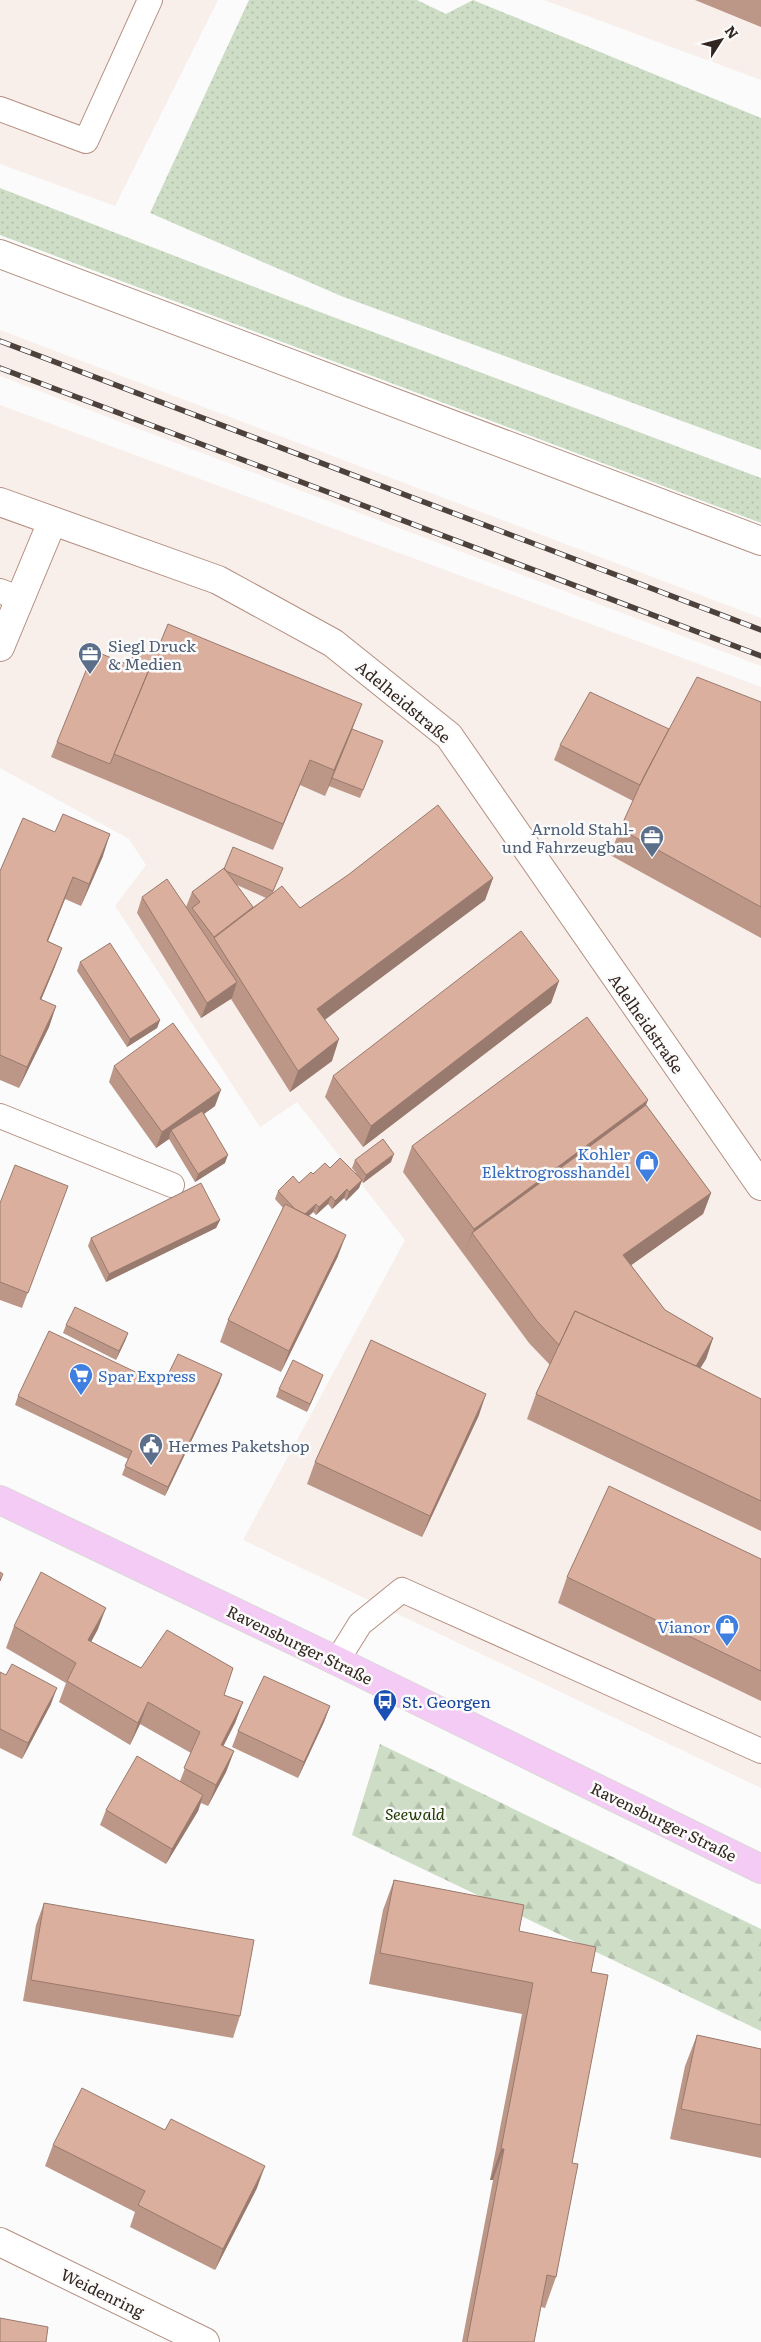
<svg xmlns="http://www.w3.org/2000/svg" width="761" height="2342" font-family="Literata,serif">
<defs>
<pattern id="green-dots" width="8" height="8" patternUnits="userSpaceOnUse" patternTransform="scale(1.25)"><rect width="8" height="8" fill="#ceddc5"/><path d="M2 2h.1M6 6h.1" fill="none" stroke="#b1bea9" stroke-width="1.8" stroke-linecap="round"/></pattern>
<pattern id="forest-firs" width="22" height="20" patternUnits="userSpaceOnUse" patternTransform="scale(1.25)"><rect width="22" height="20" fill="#ceddc5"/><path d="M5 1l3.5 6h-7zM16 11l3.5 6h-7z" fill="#b1bea9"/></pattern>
</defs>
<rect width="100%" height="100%" fill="#fbfbfb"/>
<path fill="#f8eeea" d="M0 0H218L115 206 0 164Z
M544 0H761V80Z
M0 330 761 618V666L0 376Z
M0 405 761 687V1788L243 1540 405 1240 297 1102 260 1127 115 906 146 865 129 839 0 768Z"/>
<path fill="url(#green-dots)" d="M249 0H417L446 14 473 0 761 118V450L341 296 150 213Z
M0 188 296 303 761 478V523L0 235Z"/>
<path fill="url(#forest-firs)" d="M380 1744 761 1929V2031L352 1835Z"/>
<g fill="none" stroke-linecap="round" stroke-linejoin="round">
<g stroke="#b48f80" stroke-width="26">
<path id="lane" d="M0 109 86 141 150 0
M0 591 20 599
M0 1116 172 1185
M337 1661 360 1624 402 1590 761 1751"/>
</g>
<g stroke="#b48f80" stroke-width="30">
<path id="street" d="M0 502 218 580 333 643 449 736 761 1186
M0 647 52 522
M0 2242 205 2342"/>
</g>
<g stroke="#b48f80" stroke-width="30">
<path id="secondary" d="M0 254 761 541"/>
</g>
<g stroke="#dad8d7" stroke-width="30">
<path id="primary" d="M0 1500 337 1661 761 1869"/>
</g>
<use href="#lane" stroke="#fff" stroke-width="24"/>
<use href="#street" stroke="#fff" stroke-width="28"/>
<use href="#secondary" stroke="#fff" stroke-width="28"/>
<use href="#primary" stroke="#f4cbf5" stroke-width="28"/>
<g stroke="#4d413c" stroke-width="5.5">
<path id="rail" d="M0 341 761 630
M0 368 761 656"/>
</g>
<use href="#rail" stroke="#fbfbfb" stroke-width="4" stroke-dasharray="11" stroke-linecap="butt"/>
</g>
<path fill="#bc9687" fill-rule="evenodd" d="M695 0H761V27Z
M155 655 383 741 360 798 329 786 331 781 325 796 300 785 273 850 51 757 57 742 129 665Z
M761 702V938L610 855 620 829 633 801 554 760 560 745 669 729Z
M103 856 81 906 65 899 48 941 62 948 54 969 41 1000 56 1006 49 1027 19 1088 0 1080V871Z
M224 868H283L273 892 300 908 493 878 485 900 325 1019 332 1061 290 1092 231 999 201 1018 137 913 142 897 186 907 192 892ZM237 885 266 898 253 907Z
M80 962 160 1020 157 1028 127 1047 77 971Z
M559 981 551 1003 363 1147 325 1097 333 1076Z
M114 1066 215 1106 204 1114 225 1163 195 1182 169 1139 156 1148 109 1082Z
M646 1105 711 1193 703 1214 631 1265 665 1310 713 1338 706 1359 700 1368 761 1399V1531L527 1419 536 1394 550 1365 529 1343 403 1172 412 1146Z
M355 1160 391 1162 363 1183 362 1181 359 1188 346 1201 344 1198 332 1209 328 1204 316 1215 313 1212 309 1216 338 1256 281 1372 220 1342 228 1320 283 1208 275 1199 278 1191 299 1183 330 1168 356 1173 352 1168Z
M68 1186 22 1308 0 1300V1203Z
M220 1220 216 1228 106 1282 88 1246 91 1238Z
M66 1325 128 1333 125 1341 116 1360 63 1333Z
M222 1374 219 1383 165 1496 122 1475 128 1459 15 1405 18 1396 163 1385Z
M323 1375 320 1383 307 1412 276 1397 279 1389Z
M479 1415 422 1537 307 1484 315 1462Z
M761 1559V1701L558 1603 567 1577Z
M14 1626 98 1629 91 1642 141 1668 224 1695 243 1702 235 1723 223 1746 234 1751 226 1772 208 1806 201 1803 198 1811 166 1864 100 1825 106 1810 180 1781 191 1753 140 1724 130 1745 59 1702 66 1683 6 1648Z
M0 1672 51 1704 22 1759 0 1748Z
M330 1706 324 1722 298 1778 232 1747 238 1731Z
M394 1880 519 1931 591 1972 572 2163 556 2277 545 2308 541 2307 534 2342H462L493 2180H490L522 2014 369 1984 383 1910Z
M44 1903 240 2016 233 2038 23 2001 36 1925Z
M697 2035 761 2049V2158L670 2139 685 2066Z
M53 2145 257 2188 215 2270 130 2227 135 2212 45 2166Z"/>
<path fill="#997a6e" d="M362 704 352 730 325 796 334 770Z
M310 760 300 785 273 850 283 824Z
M110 834 103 856 81 906 89 884Z
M73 877 65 899 39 963 47 941Z
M493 878 485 900 310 1031 317 1009Z
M62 948 54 969 32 1021 40 999Z
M559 981 551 1003 363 1147 371 1126Z
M237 982 232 998 201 1018 207 1003Z
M56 1006 49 1027 19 1088 27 1067Z
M160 1020 157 1028 127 1047 130 1039Z
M339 1039 332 1061 290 1092 298 1071Z
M221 1090 215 1106 174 1135 171 1130 169 1139 156 1148 162 1132Z
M648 1100 638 1126 472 1233 464 1255 474 1229Z
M394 1154 391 1162 363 1183 366 1175Z
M228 1155 225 1163 195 1182 198 1174Z
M362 1180 359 1188 346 1201 349 1192Z
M347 1189 344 1198 332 1209 335 1201Z
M711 1193 703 1214 616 1276 623 1255Z
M331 1196 328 1204 316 1215 319 1207Z
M316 1204 313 1212 299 1225 302 1217Z
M220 1220 216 1228 106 1282 109 1274Z
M346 1235 338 1256 281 1372 289 1351Z
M128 1333 125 1341 116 1360 119 1351Z
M713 1338 706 1359 686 1392 694 1370Z
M222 1374 219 1383 165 1496 168 1487Z
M323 1375 320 1383 307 1412 310 1404Z
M486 1394 479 1415 422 1537 430 1516Z
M106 1608 98 1629 80 1662 88 1640Z
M57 1688 51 1704 22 1759 28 1743Z
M148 1702 140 1724 130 1745 138 1723Z
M243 1702 235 1723 213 1767 221 1745Z
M330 1706 324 1722 298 1778 304 1762Z
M234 1751 226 1772 208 1806 216 1785Z
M203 1795 198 1811 166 1864 172 1849Z
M501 2149H504L493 2180H490Z
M265 2166 257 2188 215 2270 223 2249Z"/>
<path fill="#dbaf9d" stroke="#997a6e" d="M168 624 362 704 334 770 310 760 283 824 114 754Z
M136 648 155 655 110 764 57 742 94 651 129 665Z
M697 677 761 702V907L620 829 644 776Z
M590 692 669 729 640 785 560 745Z
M352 729 383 741 363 790 332 778Z
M438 805 493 878 317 1009 339 1039 298 1071 214 938 282 886 300 908 348 875Z
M63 814 110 834 89 884 73 877 47 941 62 948 40 999 56 1006 27 1067 0 1055V871L23 818 55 832Z
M233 847 283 868 273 891 226 871 224 869Z
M224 868 253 907 214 937 192 908 200 902 192 892Z
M167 879 237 982 207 1003 142 897Z
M521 931 559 981 371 1126 333 1076Z
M110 943 160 1020 130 1039 80 962Z
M587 1017 648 1100 474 1229 412 1146Z
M173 1023 221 1090 162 1132 114 1066Z
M646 1105 711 1193 623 1255 665 1310 713 1338 696 1366 575 1311 559 1345 537 1321 472 1233Z
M202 1111 228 1155 198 1174 171 1130Z
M383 1139 394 1154 366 1175 355 1160Z
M340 1158 362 1180 349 1192 347 1189 335 1201 331 1196 319 1207 316 1204 305 1214 295 1209 278 1191 293 1176 299 1183 311 1172 313 1174 325 1163 330 1168Z
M15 1165 68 1186 28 1293 0 1282V1203Z
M201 1183 220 1220 109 1274 91 1238Z
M285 1204 346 1235 289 1351 228 1320Z
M75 1307 128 1333 119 1351 66 1325Z
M575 1311 696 1366 761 1399V1501L536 1394Z
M49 1331 163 1385 178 1354 222 1374 168 1487 125 1466 132 1451 18 1396Z
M371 1340 486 1394 430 1516 315 1462Z
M293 1360 323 1375 310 1404 279 1389Z
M609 1486 761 1559V1671L567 1577Z
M0 1572 3 1574 0 1581Z
M41 1572 106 1608 88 1640 141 1668 167 1630 233 1668 224 1695 243 1702 221 1745 234 1751 216 1785 184 1768 200 1732 148 1702 138 1723 67 1681 76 1663 14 1626Z
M12 1664 57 1688 28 1743 0 1729V1672L6 1675Z
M264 1676 330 1706 304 1762 238 1731Z
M137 1756 203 1795 172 1849 106 1810Z
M394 1880 524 1905 519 1931 596 1947 591 1972 608 1975 572 2163 578 2164 556 2277 547 2275 534 2342H467L504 2149H501L533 1983 380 1953Z
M44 1903 254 1940 240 2016 31 1980Z
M697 2035 761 2049V2125L681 2109Z
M82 2088 165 2130 171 2119 265 2166 223 2249 138 2205 145 2191 53 2145Z
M0 2318 48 2327 46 2342H0Z"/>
<defs>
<g id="office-pin" transform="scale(1.25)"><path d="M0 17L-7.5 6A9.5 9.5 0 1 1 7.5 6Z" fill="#5c6f8a" stroke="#fbfbfb"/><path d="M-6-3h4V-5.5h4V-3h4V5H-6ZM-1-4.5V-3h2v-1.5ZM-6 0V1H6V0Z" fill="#fff"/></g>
<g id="shop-pin" transform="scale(1.25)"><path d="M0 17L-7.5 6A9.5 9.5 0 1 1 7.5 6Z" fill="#3f7fe0" stroke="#fbfbfb"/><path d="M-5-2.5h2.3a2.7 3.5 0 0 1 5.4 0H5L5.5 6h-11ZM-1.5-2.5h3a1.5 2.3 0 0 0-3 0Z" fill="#fff"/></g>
<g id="supermarket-pin" transform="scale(1.25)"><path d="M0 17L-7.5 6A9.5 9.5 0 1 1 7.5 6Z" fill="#3f7fe0" stroke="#fbfbfb"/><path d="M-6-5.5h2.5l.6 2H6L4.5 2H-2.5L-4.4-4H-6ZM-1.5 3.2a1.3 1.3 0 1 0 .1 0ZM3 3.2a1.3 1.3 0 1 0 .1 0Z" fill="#fff"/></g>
<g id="civic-pin" transform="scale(1.25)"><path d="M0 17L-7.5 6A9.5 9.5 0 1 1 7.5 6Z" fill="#5c6f8a" stroke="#fbfbfb"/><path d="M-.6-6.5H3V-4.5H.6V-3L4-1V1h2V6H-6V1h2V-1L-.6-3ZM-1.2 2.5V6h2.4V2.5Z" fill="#fff"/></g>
<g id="bus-pin" transform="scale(1.25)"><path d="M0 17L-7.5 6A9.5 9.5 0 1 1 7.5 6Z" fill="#1a4fb4" stroke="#fbfbfb"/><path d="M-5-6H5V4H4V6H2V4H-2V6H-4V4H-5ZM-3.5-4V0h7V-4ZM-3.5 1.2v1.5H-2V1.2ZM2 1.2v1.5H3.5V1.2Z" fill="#fff"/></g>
</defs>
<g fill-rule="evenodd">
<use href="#office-pin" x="90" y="654"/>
<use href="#office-pin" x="652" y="837"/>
<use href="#shop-pin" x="647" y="1162"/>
<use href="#supermarket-pin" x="81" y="1375"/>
<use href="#civic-pin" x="151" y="1445"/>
<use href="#shop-pin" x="727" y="1626"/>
<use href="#bus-pin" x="385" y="1701"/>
</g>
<g text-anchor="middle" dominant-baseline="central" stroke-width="5" stroke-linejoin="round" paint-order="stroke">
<g font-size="16" fill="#4e5e75" stroke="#fbfbfb" text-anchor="start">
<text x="108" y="645">Siegl Druck<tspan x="108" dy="18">&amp; Medien</tspan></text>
<text x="634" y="828" text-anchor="end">Arnold Stahl-<tspan x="634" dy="18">und Fahrzeugbau</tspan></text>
<text x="168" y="1445">Hermes Paketshop</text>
</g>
<g font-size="16" fill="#33251f" stroke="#fbfbfb">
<text transform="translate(404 701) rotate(40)">Adelheidstraße</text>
<text transform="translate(647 1023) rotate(55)">Adelheidstraße</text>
<text transform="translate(300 1644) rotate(26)">Ravensburger Straße</text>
<text transform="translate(664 1821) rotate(26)">Ravensburger Straße</text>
<text transform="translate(103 2292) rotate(26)">Weidenring</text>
</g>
<g font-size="16" fill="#366cbe" stroke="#fbfbfb" text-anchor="end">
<text x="630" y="1153">Kohler<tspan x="630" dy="18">Elektrogrosshandel</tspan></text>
<text x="98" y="1375" text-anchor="start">Spar Express</text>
<text x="710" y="1626">Vianor</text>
</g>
<g font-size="16" fill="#164399" stroke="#fbfbfb" text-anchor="start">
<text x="402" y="1701">St. Georgen</text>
</g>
<g font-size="16" font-style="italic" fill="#213c04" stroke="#fbfbfb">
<text x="415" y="1813">Seewald</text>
</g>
</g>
<g transform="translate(721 40) rotate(54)" stroke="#fbfbfb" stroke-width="4" paint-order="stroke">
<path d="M0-4L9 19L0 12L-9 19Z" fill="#33251f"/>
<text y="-8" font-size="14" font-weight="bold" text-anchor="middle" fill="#33251f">N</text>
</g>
</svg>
